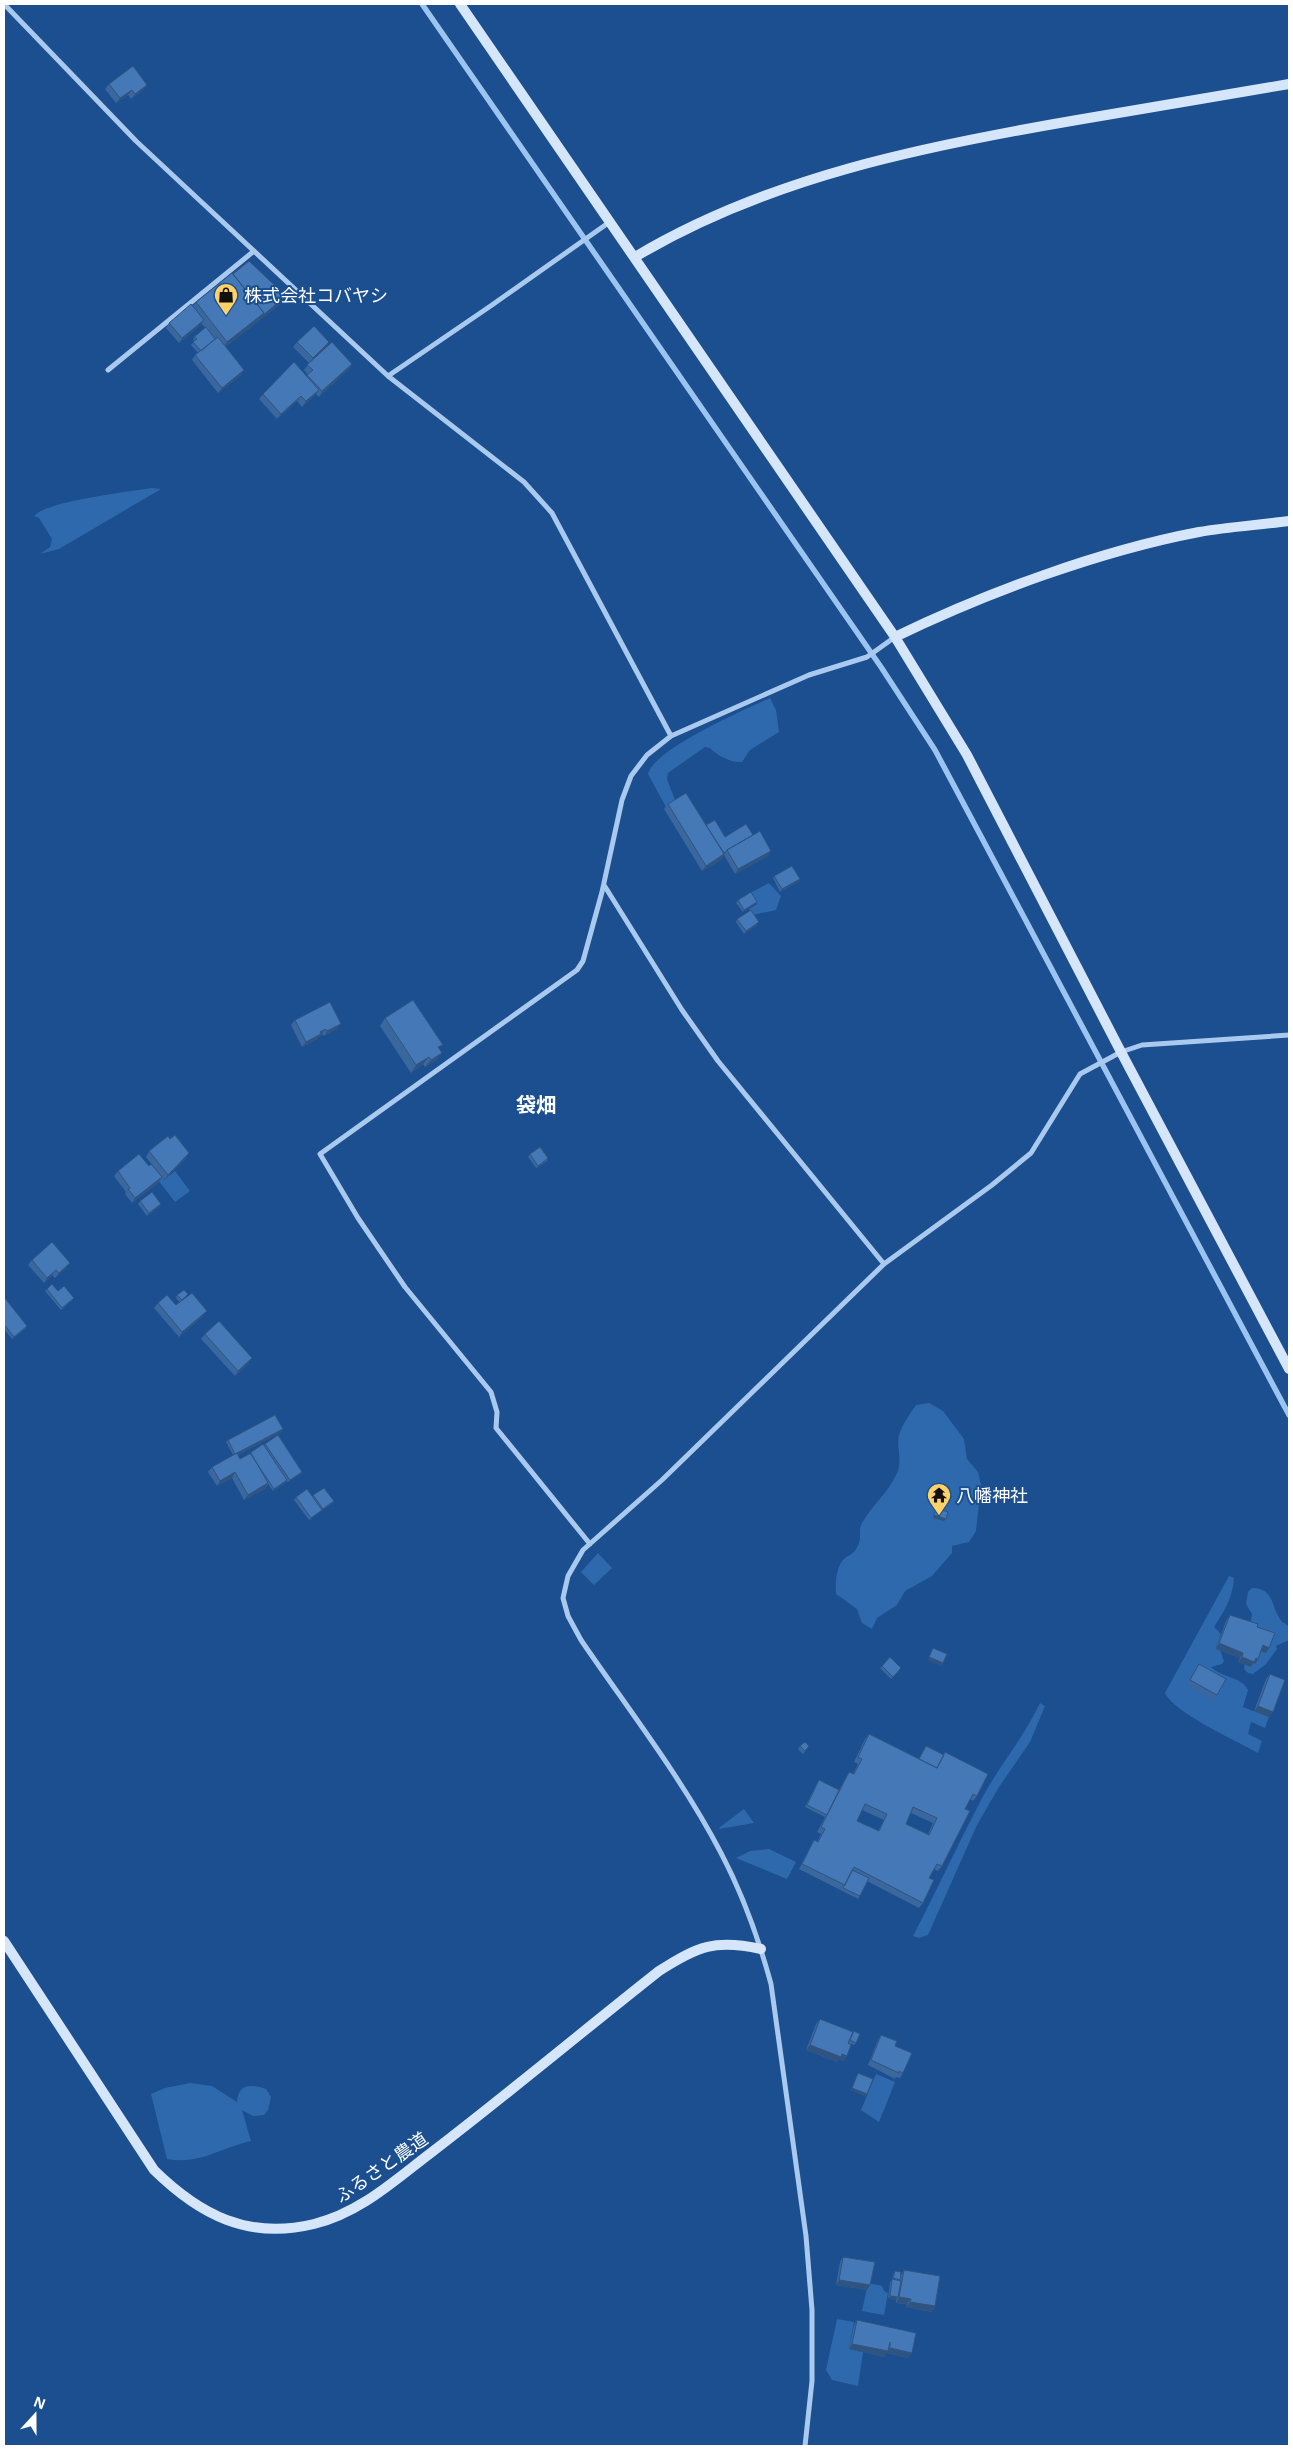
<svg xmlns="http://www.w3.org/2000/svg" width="1293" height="2450" font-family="'Open Sans','Noto Sans JP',sans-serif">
<rect width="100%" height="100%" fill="#1b4f8f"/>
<path fill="#2e69ad" d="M151 488 161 489 59 549 40 554 50 547 52 539 39 518 34 516C46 501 128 492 151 488Z
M770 698 776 710 779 732 750 750 742 762C732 763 717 756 710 748L705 747 668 773 667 779 675 800 666 807 648 774C654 749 745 709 770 698Z
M769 883 781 896 776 910 752 915 749 909 757 904 750 893Z
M175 1171 190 1191 175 1202 158 1180 162 1177 164 1180Z
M929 1403 943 1411 964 1439 967 1459 978 1472 981 1485 976 1531 969 1542 952 1546V1553L932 1576 905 1591 897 1605 877 1618 872 1629 862 1623 857 1609 836 1594C835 1584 836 1565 845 1558 851 1554 855 1553 858 1545 862 1538 858 1529 862 1523 872 1505 889 1492 897 1473 903 1459 896 1449 899 1435 902 1425 910 1414 916 1405Z
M598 1553 612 1568 594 1585 581 1572Z
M1229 1576 1234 1578C1233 1597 1224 1612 1214 1627L1221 1634 1216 1648 1220 1650 1224 1661 1222 1664 1211 1667C1222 1678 1241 1676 1248 1690L1243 1707 1269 1717 1265 1728 1251 1722 1248 1734 1262 1741 1258 1753C1237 1741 1174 1713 1165 1693Z
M1252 1588C1274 1588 1271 1606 1280 1619 1282 1623 1286 1623 1289 1627V1640L1276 1646 1277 1649 1266 1664 1253 1674 1248 1673 1244 1669 1252 1614 1246 1604 1248 1592Z
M1040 1703 1045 1706 1030 1742 999 1787 977 1825 928 1935 919 1938 913 1936C936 1892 957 1846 980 1802 998 1767 1023 1739 1040 1703Z
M744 1809 754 1823 719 1829 720 1827Z
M769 1849 796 1862 787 1879 736 1858 750 1851Z
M876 2074 895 2082 879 2122 861 2110Z
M190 2083 212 2086 237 2102C238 2083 251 2084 266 2089L271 2097 268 2110 264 2115 253 2116 242 2110 251 2141C220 2148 200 2165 167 2159L151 2094 165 2088Z
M868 2283 882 2286 884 2291 888 2293 884 2315 862 2311Z
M837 2319 854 2322 849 2349 863 2352 858 2386 832 2380 826 2370Z"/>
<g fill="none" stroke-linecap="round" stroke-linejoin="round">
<path stroke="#9cc4f0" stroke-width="5.5" d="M422 4 881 667 935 750 1289 1415"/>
<path stroke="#a9c9ee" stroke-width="5" d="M4 4 136 141 388 376 524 482 552 513 671 736
M108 370 254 251
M388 376 492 305 611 221
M604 885 682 1010 718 1061 884 1264
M590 1544 496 1428 497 1412 491 1392 405 1287 358 1218 320 1154 577 970 583 961 602 892 622 800 631 776 647 755 671 736 809 675 867 657 895 637
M805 2446 812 2381V2310L806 2236 771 1984C759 1940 742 1893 721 1853 682 1778 628 1709 581 1640L568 1616 563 1598 568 1576 583 1550 662 1480 884 1264 992 1185 1031 1153 1080 1074 1121 1052 1142 1045 1289 1035"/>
<path stroke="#d6e6fa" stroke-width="10" d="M460 4 895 637 967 755 1121 1052 1289 1369
M635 257C769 177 925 146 1077 120 1148 108 1218 96 1289 84
M895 637C986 593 1099 551 1199 532 1228 527 1259 525 1289 521
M4 1941 154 2170C200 2215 248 2240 314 2224 360 2213 395 2180 432 2152 509 2093 583 2031 659 1971 698 1946 715 1939 761 1949"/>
</g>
<path fill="#3a679d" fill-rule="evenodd" d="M109 84 147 85 143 90 131 99 128 95 116 103 105 89Z
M286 296 283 302 225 347 241 375 218 393 192 360 195 355 198 353 191 345 194 341 193 339 194 337 205 328 202 324 179 343 166 328 169 323 193 306 196 302Z
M297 342H329L326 348 352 364 348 370 319 397 316 394 302 407 297 401 277 419 259 399 263 394 307 376 308 375 304 370 309 363 293 347Z
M668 804 725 837 753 835 768 856 735 874 724 855 721 860 702 871 664 809Z
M774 876 800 879 798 882 780 892 773 878Z
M738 900 755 904 743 912 736 903Z
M737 919 757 925 744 934 736 922Z
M385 1018 439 1049 442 1053 436 1060 425 1067 423 1064 411 1073 380 1026Z
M295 1020 337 1029 324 1036 322 1034 317 1039 302 1047 291 1025Z
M149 1151 186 1158 164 1180 146 1157Z
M530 1154 548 1158 547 1161 536 1168 528 1157Z
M149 1166 162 1177 158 1183 132 1203 125 1194 126 1192 114 1176 118 1171Z
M140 1201 159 1207 147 1216 138 1204Z
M32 1260 66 1268 55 1278 52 1275 44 1283 28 1265Z
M47 1289 58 1291 72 1300 61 1310 45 1291Z
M188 1294 186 1297 203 1316 179 1337 154 1308 158 1303 176 1305 180 1303 176 1298 177 1295Z
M4 1297 27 1326 25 1329 12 1339 4 1329Z
M205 1334 249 1363 235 1376 201 1339Z
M283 1429 281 1432 238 1455 240 1459 264 1446 265 1444 302 1472 301 1474 288 1482 287 1481 285 1483 273 1491 268 1484 265 1489 244 1500 232 1478 217 1486 208 1472 212 1467 233 1455 226 1442 228 1440Z
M313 1495 334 1501 332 1504 321 1511 309 1520 294 1500 296 1497 313 1496Z
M1230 1615 1257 1627 1266 1653 1261 1651 1255 1664 1253 1663 1251 1667 1238 1662 1240 1658 1216 1649 1226 1621Z
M1199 1664 1217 1695 1214 1700 1186 1685Z
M882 1666 899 1671 891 1679 880 1668Z
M1270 1674 1273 1712 1269 1717 1254 1711 1266 1679Z
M869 1734 919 1759 926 1746 944 1755 945 1752 977 1796 973 1801 970 1799 965 1809 942 1866 938 1871 934 1869 929 1878 923 1903 919 1908 867 1881 858 1899 799 1869 811 1846 814 1840 817 1842 821 1834 817 1832 825 1817 805 1807 817 1783 819 1780 839 1790 849 1772 853 1774 858 1764 854 1762 865 1739ZM862 1810 884 1820 878 1831 857 1821ZM911 1813 933 1823 928 1834 906 1824Z
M800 1746H809L803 1754 798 1749Z
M820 2019 848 2043 847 2056 843 2061 839 2059 837 2062 806 2050 816 2024Z
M854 2031 856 2043 854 2045 848 2043Z
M881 2035 895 2046 903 2073 900 2078 896 2077 895 2079 868 2065 878 2040Z
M843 2257 870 2285 867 2290 836 2285 840 2262Z
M904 2270 935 2306 932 2312 906 2307 907 2304 896 2303V2300L888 2298 890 2282 892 2280 893 2274 895 2271 901 2275Z
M857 2320 912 2353 908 2358 887 2353 884 2357 849 2349 854 2325Z"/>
<path fill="#305480" d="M147 85 143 90 131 99 135 94Z
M132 90 128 95 116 103 120 98Z
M286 296 283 302 222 349 227 342Z
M204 320 201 325 179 343 182 338Z
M329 342 326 348 309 364 313 358Z
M352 364 348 370 319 397 322 391Z
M244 370 241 375 218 393 222 388Z
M319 390 315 395 302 407 306 401Z
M301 396 297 401 277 419 281 414Z
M771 851 768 856 735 874 738 869Z
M726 852 721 860 702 871 706 866 719 857Z
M800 879 798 882 780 892 782 889Z
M757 902 755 904 743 912 744 910Z
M759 922 757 925 744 934 746 931Z
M341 1024 337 1029 324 1036 327 1031Z
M326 1029 317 1039 302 1047 306 1042 320 1032Z
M442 1053 436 1060 425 1067 431 1060Z
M429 1057 423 1064 411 1073 416 1065Z
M189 1153 186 1158 164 1180 168 1175Z
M162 1177 158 1183 132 1203 135 1198Z
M161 1204 159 1207 147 1216 149 1213Z
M70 1263 66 1268 55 1278 59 1273Z
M56 1270 52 1275 44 1283 47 1278Z
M207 1311 203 1316 179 1337 182 1332Z
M27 1326 25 1329 12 1339 14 1337Z
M252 1358 249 1363 235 1376 238 1371Z
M283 1429 281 1432 234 1457 236 1454Z
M235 1472 232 1478 217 1486 220 1481Z
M302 1472 301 1474 288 1482 290 1480Z
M287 1480 285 1483 273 1491 274 1489Z
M268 1483 265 1489 244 1500 248 1495Z
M334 1501 332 1504 321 1511 323 1509Z
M934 1515 946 1519 944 1521 933 1518Z
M1219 1643 1243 1653 1240 1658 1216 1649Z
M1263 1645 1269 1648 1266 1653 1260 1651Z
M929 1657 943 1663 942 1666 927 1660Z
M1242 1657 1256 1658 1258 1659 1255 1664 1253 1663 1251 1667 1238 1662Z
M1258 1706 1273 1712 1269 1717 1254 1711Z
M810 2045 842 2054 847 2056 843 2061 839 2059 837 2062 806 2050Z
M852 2088 867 2094 865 2097 850 2090Z
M839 2280 870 2285 867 2290 836 2285Z
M890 2296 898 2297 896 2300 888 2298Z
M899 2297 911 2299 907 2304 896 2303Z
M910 2302 935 2306 932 2312 906 2307Z
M852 2344 888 2351 890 2348 912 2353 908 2358 887 2353 884 2357 849 2349Z"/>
<path fill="#4478b7" stroke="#305480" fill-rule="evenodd" d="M133 66 147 85 135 94 132 90 120 98 109 84Z
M249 261 286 296 262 316 264 313 233 274Z
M232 273 264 313 227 342 196 302Z
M191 304 204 320 182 338 169 323Z
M314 326 329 342 313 358 297 342Z
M206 327 215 339 201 351 193 342 197 339 194 337Z
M218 337 244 370 222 388 195 355Z
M332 342 352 364 322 391 307 375 313 370 307 365Z
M294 362 319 390 306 401 301 396 281 414 263 394Z
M686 793 724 854 706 866 668 804Z
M715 820 725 837 746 824 753 835 727 850 724 853 706 825Z
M760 831 771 851 738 869 727 850Z
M792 866 800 879 782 889 774 876Z
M751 892 757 902 744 910 738 900Z
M751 910 759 922 746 931 737 919Z
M413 1000 443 1045 438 1047 442 1053 431 1060 429 1057 416 1065 385 1018Z
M330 1002 341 1024 327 1031 326 1029 320 1032 321 1034 306 1042 295 1020Z
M175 1135 189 1153 168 1175 149 1151 168 1136 170 1139Z
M540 1147 548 1158 538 1166 530 1154Z
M139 1154 149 1166 151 1164 162 1177 135 1198 128 1189 130 1188 118 1171Z
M152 1192 161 1204 149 1213 140 1201Z
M52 1242 70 1263 59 1273 56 1270 47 1278 32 1260Z
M52 1284 58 1291 64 1286 74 1298 62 1308 47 1289Z
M184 1290 188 1294 182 1300 177 1295Z
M192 1293 207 1311 182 1332 158 1303 167 1295 176 1305Z
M4 1297 27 1326 14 1337 4 1324Z
M219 1321 252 1358 238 1371 205 1334Z
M275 1415 283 1429 237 1453 235 1454 228 1440Z
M278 1435 302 1472 290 1480 265 1444Z
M263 1444 287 1480 274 1489 250 1453Z
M237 1453 240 1459 251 1453 268 1483 248 1495 235 1472 220 1481 212 1467Z
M324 1488 334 1501 323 1509 313 1495Z
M307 1489 322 1510 311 1518 296 1497Z
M937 1508 948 1512 946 1519 934 1515Z
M1230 1615 1258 1624 1257 1627 1275 1633 1269 1648 1263 1645 1258 1659 1256 1658 1254 1662 1242 1657 1243 1653 1219 1643Z
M933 1648 947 1654 943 1663 929 1657Z
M890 1657 901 1668 893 1677 882 1666Z
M1199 1664 1226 1679 1217 1695 1190 1680Z
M1270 1674 1285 1680 1273 1712 1258 1706Z
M869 1734 937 1768 945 1752 988 1774 977 1796 973 1794 965 1809 970 1811 942 1866 937 1864 929 1878 934 1880 923 1903 854 1867 845 1885 802 1864 814 1840 818 1842 825 1829 821 1827 849 1772 854 1774 862 1759 858 1757ZM865 1804 887 1814 879 1831 857 1821ZM913 1807 937 1818 929 1835 906 1824Z
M805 1742 809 1746 805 1751 800 1746Z
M926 1746 944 1755 937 1768 919 1759Z
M819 1780 839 1790 827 1815 807 1805Z
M852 1870 869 1878 860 1896 843 1888Z
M820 2019 853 2032 848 2043 851 2045 847 2056 842 2054 841 2057 810 2045Z
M854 2031 860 2034 856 2043 850 2040Z
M881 2035 897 2041 895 2046 912 2053 903 2073 899 2071V2073L871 2060Z
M858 2073 873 2079 867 2094 852 2088Z
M843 2257 875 2262 870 2285 839 2280Z
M904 2270 940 2276 935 2306 910 2302 911 2299 899 2297Z
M895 2271 901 2272 900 2280 893 2278Z
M892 2279 901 2281 898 2297 890 2296Z
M857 2320 916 2333 912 2353 890 2348V2342L888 2351 852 2344Z"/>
<defs>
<g id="shop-pin" transform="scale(1.25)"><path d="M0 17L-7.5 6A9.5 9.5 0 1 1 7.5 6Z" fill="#ffd166" stroke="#1b4f8f"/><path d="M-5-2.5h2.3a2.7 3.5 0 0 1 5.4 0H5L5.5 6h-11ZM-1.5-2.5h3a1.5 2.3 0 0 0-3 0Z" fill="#111"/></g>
<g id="temple-pin" transform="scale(1.25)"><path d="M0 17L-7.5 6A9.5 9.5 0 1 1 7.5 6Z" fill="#ffd166" stroke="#1b4f8f"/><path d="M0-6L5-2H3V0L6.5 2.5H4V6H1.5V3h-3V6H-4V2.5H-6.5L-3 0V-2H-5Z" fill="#111"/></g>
</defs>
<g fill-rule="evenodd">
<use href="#shop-pin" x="226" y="295"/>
<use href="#temple-pin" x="939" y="1495"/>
</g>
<g text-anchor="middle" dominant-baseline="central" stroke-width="4" stroke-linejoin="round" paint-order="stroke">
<g font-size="18" fill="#fff" stroke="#1b4f8f" text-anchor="start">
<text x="244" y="295">株式会社コバヤシ</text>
<text x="956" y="1495">八幡神社</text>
</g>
<g font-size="18" fill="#fff" stroke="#1b4f8f">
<text transform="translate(381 2167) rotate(-35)">ふるさと農道</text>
</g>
<g font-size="20" font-weight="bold" fill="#fff" stroke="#1b4f8f">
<text x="536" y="1104">袋畑</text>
</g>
</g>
<rect width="1293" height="2450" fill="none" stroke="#ffffff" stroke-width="10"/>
<g transform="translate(35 2415) rotate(21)" stroke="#1b4f8f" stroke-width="4" paint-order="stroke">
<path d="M0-4L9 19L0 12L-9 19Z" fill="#ffffff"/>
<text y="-8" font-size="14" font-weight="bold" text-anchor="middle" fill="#ffffff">N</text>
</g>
</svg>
